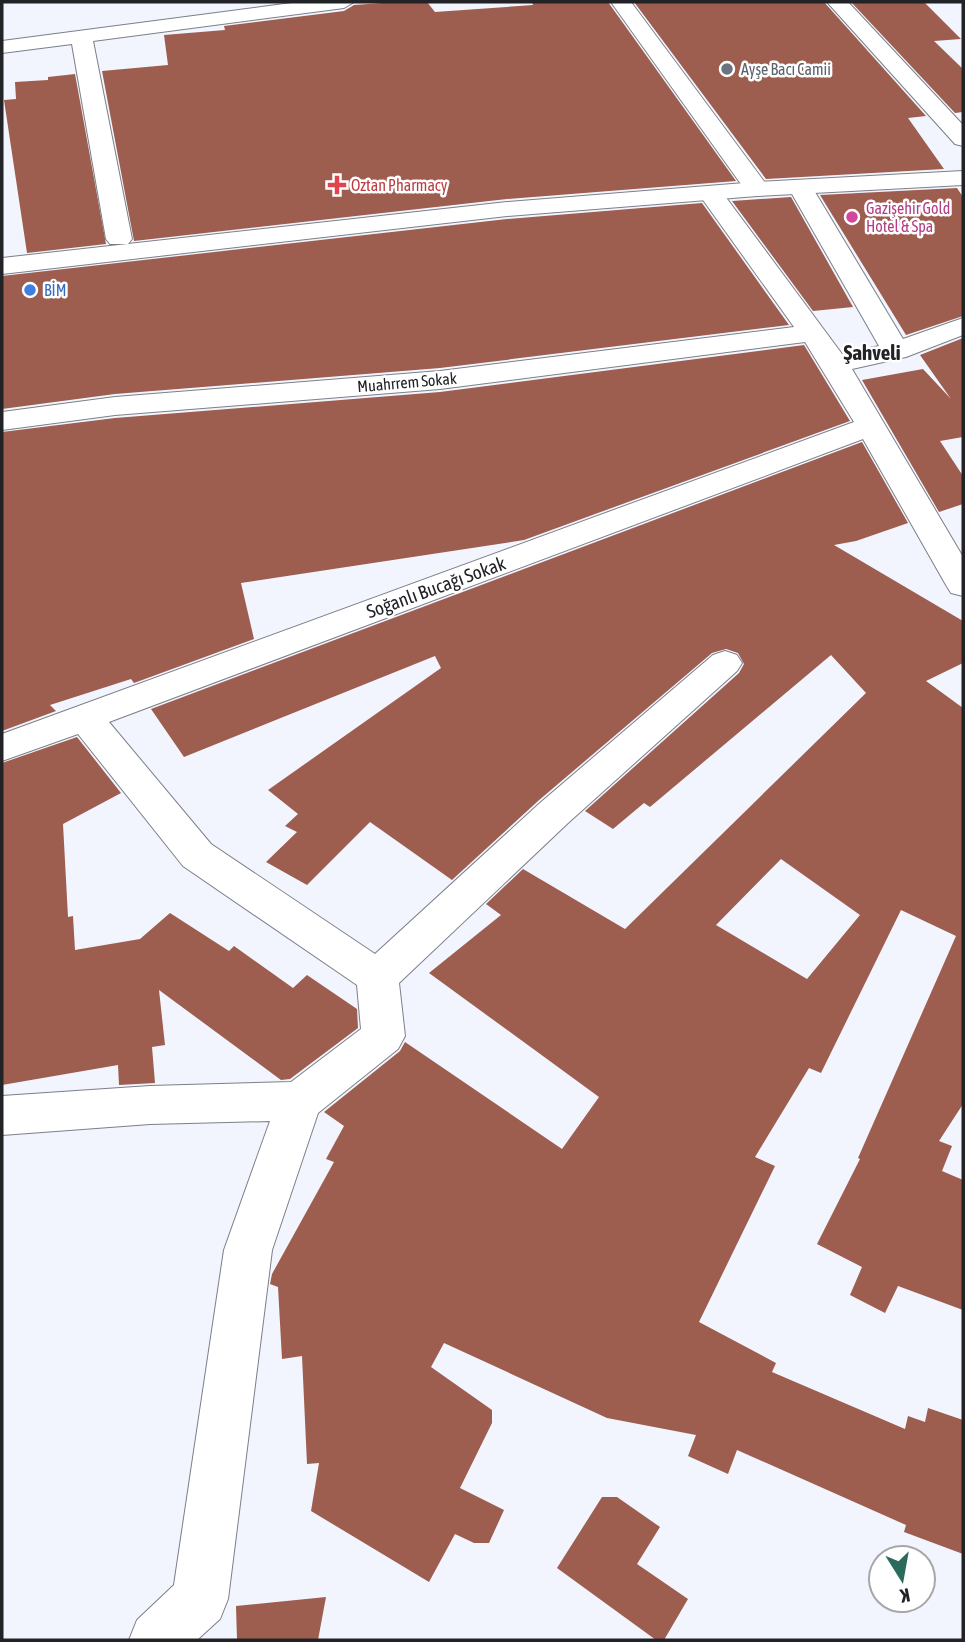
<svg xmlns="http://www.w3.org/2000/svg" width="965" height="1642" font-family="'Asap Condensed',sans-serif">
<rect width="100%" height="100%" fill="#f2f5fe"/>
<path fill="#9d5d4f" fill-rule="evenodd" d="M397 2H427L435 12 533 5 532 2H608L736 181 507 199 134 241 102 71 168 65 164 35 225 30 224 26 344 11 354 5Z
M634 2H824L926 116 908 118 944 169 766 179Z
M851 2H924L961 39 934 41 963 69V112L955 113Z
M75 74 106 244 27 253 4 100 16 99 15 82 48 80V77Z
M957 188 963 197V316L906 335 820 195Z
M791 197 853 307 813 311 732 201Z
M702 203 789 325 440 368 115 394 2 409V276L507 219Z
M963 338V437L940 441 963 476V504L939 512 862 380 923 369 951 399 920 355Z
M804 345 850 421 524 540 241 583 254 639 134 683 131 679 50 705 56 711 2 731V432L115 418 440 392Z
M862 442 908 523 856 541 834 545 963 621V663L926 681 963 708V1104L939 1141 952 1146 942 1171 963 1180V1310L898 1286 885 1313 850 1295 862 1267 817 1244 860 1159 858 1158 956 936 901 910 821 1073 809 1068 755 1157 775 1166 699 1322 776 1363 772 1372 905 1429 908 1416 925 1422 928 1408 963 1420V1554L904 1532 906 1525 737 1450 728 1474 688 1456 696 1435 607 1418 444 1343 431 1367 492 1410V1423L460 1488 504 1510 489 1543H474L455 1534 429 1582 311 1511 319 1463 307 1464 302 1356 282 1359 278 1287 270 1284 272 1274 334 1162 326 1159 344 1126 324 1112 400 1051 405 1042 562 1149 599 1097 429 973 501 915 486 904 523 869 625 929 866 693 831 655 650 807 644 803 613 829 585 811 739 673 744 664 738 653 726 649 712 653 538 801 452 880 370 822 307 885 266 862 297 832 285 826 298 814 268 790 441 668 435 656 184 757 151 709ZM781 859 860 915 807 979 716 925Z
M77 737 121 793 63 824 68 917 73 916 75 950 140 939 170 913 229 951 234 946 293 988 307 975 357 1009 358 1028 290 1079 281 1080 159 990 165 1045 152 1047 155 1083 119 1085 118 1065 2 1085V763Z
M602 1497H617L660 1527 637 1564 688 1599 664 1640H656L557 1568Z
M326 1597 318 1640H237L236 1606Z"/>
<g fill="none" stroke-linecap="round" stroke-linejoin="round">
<g stroke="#7b7f88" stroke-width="2">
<path id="street" d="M299 2H354L344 8 93 41 132 239 128 244H110L106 239 72 44 2 53V41Z
M611 2H631L766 184 769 189 766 194H748Z
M827 2H848L963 125V146L955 144Z
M800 180 809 182 812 187 903 339 963 318V335L906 357 852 369 963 557V596L951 593 946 585 863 439 109 722 211 844 375 954 540 803 713 655 725 651 737 655 742 663 737 671 568 823 399 983 405 1036 398 1049 318 1113 272 1250 228 1599 220 1619 197 1640H129L137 1620 174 1585 224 1250 270 1121 150 1124 2 1135V1096L150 1086 291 1082 361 1029 357 985 183 866 78 734 2 761V734L854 422 805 342 440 389 115 415 2 430V412L115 397 440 371 794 327 698 193 701 188H719L842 354 879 346 788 187 791 182Z"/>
</g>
<g stroke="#7b7f88" stroke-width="2">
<path id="primary" d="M963 171V185L757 196 507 216 2 274V258L507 202 757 182Z"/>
</g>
<use href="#street" fill="#fff" fill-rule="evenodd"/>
<use href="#primary" fill="#fff" fill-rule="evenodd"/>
</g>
<circle fill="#6b7280" stroke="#fff" stroke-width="2.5" cx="727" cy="69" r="7"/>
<path fill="#e0444e" stroke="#fff" stroke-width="2.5" d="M333.5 174.5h7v7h7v7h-7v7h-7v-7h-7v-7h7z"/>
<circle fill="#d1479c" stroke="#fff" stroke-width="2.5" cx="852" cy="217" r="7"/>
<circle fill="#3f7fe0" stroke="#fff" stroke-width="2.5" cx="30" cy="290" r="7"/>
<g text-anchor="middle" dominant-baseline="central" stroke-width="5" stroke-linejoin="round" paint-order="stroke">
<g font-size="16" fill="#5b616d" stroke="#fff" text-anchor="start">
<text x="741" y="69">Ayşe Bacı Camii</text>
</g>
<g font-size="16" fill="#be3a42" stroke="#fff" text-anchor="start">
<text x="351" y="185">Oztan Pharmacy</text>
</g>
<g font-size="16" fill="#b23c85" stroke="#fff" text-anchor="start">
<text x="866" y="208">Gazişehir Gold<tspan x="866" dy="18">Hotel &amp; Spa</tspan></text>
</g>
<g font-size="16" fill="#366cbe" stroke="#fff" text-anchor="start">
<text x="44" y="290">BİM</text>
</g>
<g font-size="16" fill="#222327" stroke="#fff">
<text transform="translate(407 382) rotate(-5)">Muahrrem Sokak</text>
</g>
<g font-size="19" fill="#222327" stroke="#fff">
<text transform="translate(436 587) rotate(-20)">Soğanlı Bucağı Sokak</text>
</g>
<g font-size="21" font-weight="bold" fill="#222327" stroke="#fff">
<text x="872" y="352">Şahveli</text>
</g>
</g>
<rect width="965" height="1642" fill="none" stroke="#222327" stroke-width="7"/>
<g transform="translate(902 1579) rotate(169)"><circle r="33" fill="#ffffff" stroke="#a7a7a9" stroke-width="2"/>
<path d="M0-5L12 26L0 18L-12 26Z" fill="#2a6b5b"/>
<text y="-10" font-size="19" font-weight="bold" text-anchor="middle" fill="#222327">K</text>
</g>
</svg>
